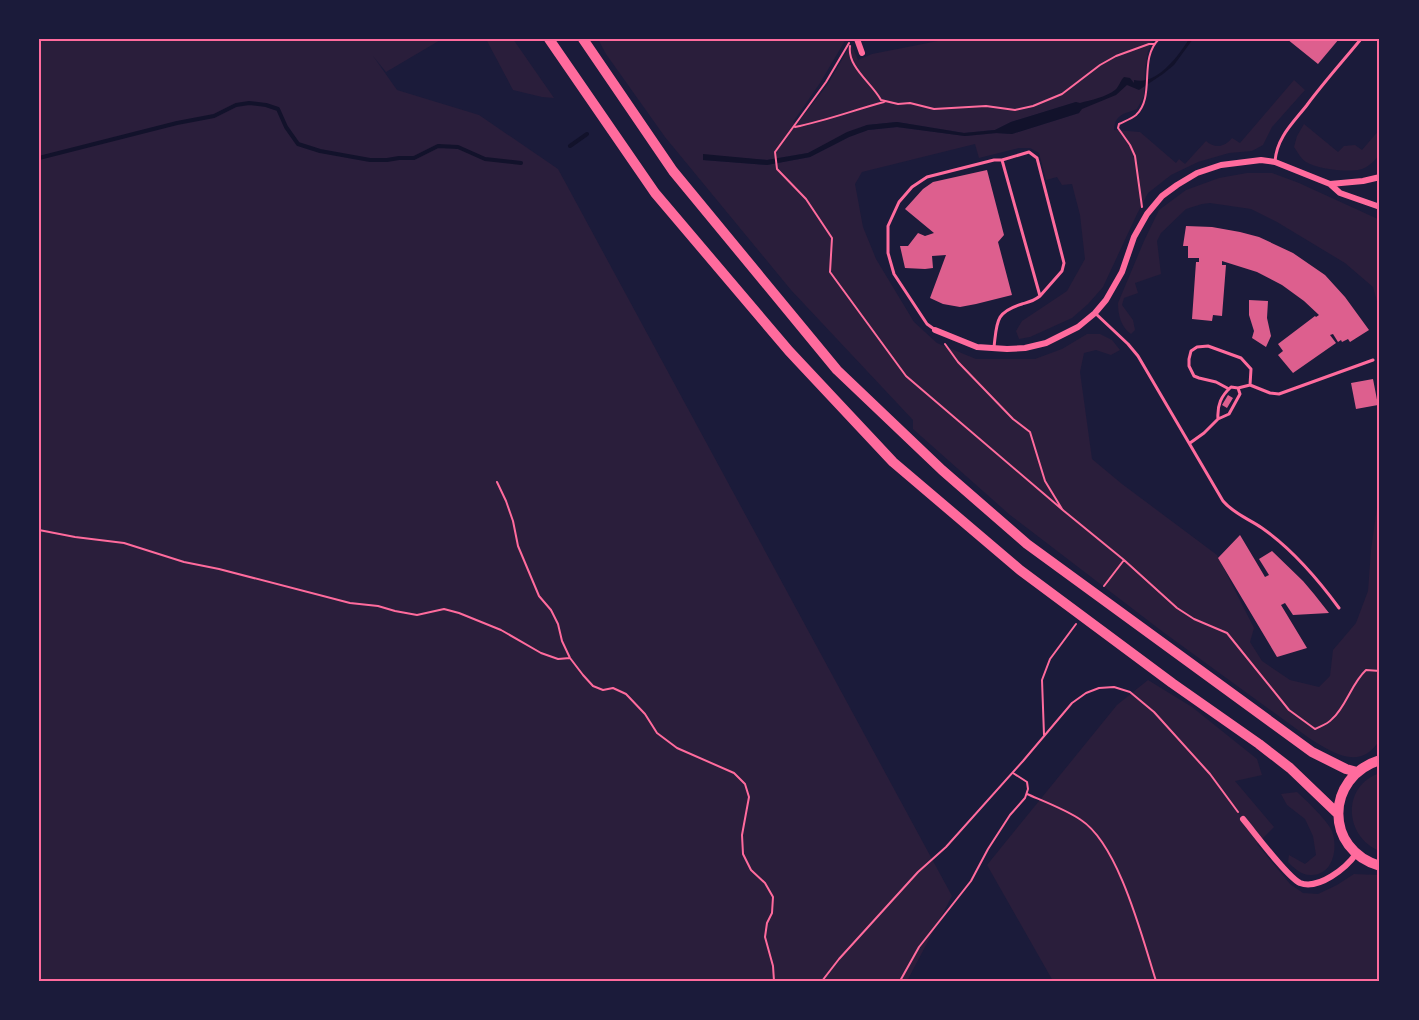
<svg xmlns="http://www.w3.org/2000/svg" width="1419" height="1020" font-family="Signika,sans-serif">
<rect width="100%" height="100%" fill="#1b1b3a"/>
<path fill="#2a1e3b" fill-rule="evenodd" d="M39 39H442L386 72 373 56 397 90 479 115 558 169 952 896 907 981H39Z
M486 39H513L554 98 542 97 513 90Z
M598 39H846L820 83 793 122 796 125 828 84 851 44 858 60 872 54 948 39H1154L1148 51 1145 68 1144 96 1137 109C1124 114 1115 114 1114 130L1140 132 1176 163 1179 159 1185 164 1206 141C1215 149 1225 147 1232 138L1240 143 1294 80 1305 90 1272 127 1263 145 1252 151 1229 153 1198 162 1171 175 1148 193 1137 214 1103 287 1088 304 1072 318 1030 337 1019 339 1016 331 1022 321 1067 291 1085 259 1080 215 1072 184 1062 185 1057 177 1046 180 1039 153 1030 148H1019L979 158 975 144 862 172 855 184 863 227 876 259 914 322 937 343 976 359H1035L1062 349 1087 334H1100L1112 340 1120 350 1111 355 1096 350 1084 353 1080 372 1092 459 1122 484 1217 555 1254 628 1250 642 1262 661 1290 680 1319 687 1330 676 1333 650 1356 623 1368 591 1371 550 1380 486V739C1361 772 1333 753 1309 738L1163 632 1010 515 913 429V420L791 290 665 137 606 54ZM1076 102 1079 113 1012 134 997 133 965 136 897 127 868 130 849 137 810 157 767 165 703 160 704 155 767 160 808 153 867 125 897 122 964 133 995 130 1011 122Z
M1304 124 1338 152 1344 146 1355 145 1362 150 1380 129V154C1375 160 1370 166 1362 169 1350 173 1317 169 1306 162 1300 158 1298 152 1294 147L1297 136Z
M1247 173H1272L1299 183 1380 220V312L1373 287 1345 263 1277 222 1251 209 1210 203 1202 204 1186 209 1161 233 1157 241 1161 274 1135 283 1138 293 1124 298 1122 305 1133 320 1135 330 1131 334C1121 327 1118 315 1118 303L1144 241 1159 210 1186 190 1219 178Z
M1148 680 1192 707 1257 759 1262 775 1235 781 1274 827 1257 844 1290 884 1303 893 1318 894 1337 885 1354 874 1380 875V981H1053L987 865 1117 705Z
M1380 773V851C1344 837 1341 786 1380 773Z
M1297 792C1306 800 1327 820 1332 831 1338 847 1334 874 1312 875 1302 876 1294 868 1288 862L1289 855 1305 864 1316 855 1313 836 1305 819 1287 805 1281 794Z"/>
<path fill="#12122b" d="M1189 39H1193L1174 65 1163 74 1139 90 1127 85 1116 95 1082 109 1079 113 1012 134 996 133 965 136 897 127 868 130 849 137 810 157 767 165 703 160V154L767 160 808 153 847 132 867 125 897 122 964 133 995 130 1011 122 1076 102 1080 103C1091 100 1106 97 1115 90 1119 87 1120 81 1124 77L1130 78 1134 83V80C1157 86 1179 55 1189 39Z"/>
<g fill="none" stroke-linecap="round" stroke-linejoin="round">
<path stroke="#12122b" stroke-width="4" d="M570 146 587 134
M39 158 177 123 214 116 236 105 249 103 266 105 278 109 286 127 298 144 320 151 370 160H387L399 158H414L438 146 458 147 485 159 521 163"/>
</g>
<path fill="#dd5f8e" d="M1287 39H1339L1318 64Z
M987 170 1004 235 998 242 1012 295 976 304 960 307 943 304 930 298 946 255 932 256 933 268 925 269 905 268 900 246H908L918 233 925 236 934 233 905 209 923 189 933 182Z
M1186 226 1212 227 1240 232 1259 237 1293 253 1325 275 1345 297 1369 330 1350 342 1348 339 1342 342 1341 340 1338 342 1333 334 1330 335 1336 343 1293 373 1278 355 1283 351 1278 344 1315 316 1316 317 1319 315 1304 301 1282 285 1257 272 1222 261V265H1226L1222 316 1213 315 1212 321 1192 319 1196 262H1199V258H1188V246H1183Z
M1249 300 1268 301 1267 318 1271 336 1266 347 1252 338 1254 331 1249 315Z
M1373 379 1378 405 1356 409 1351 383Z
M1228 395 1233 398 1227 408 1222 405Z
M1240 535 1265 577 1269 575 1259 559 1272 551 1303 581 1314 594 1329 613 1293 615 1285 603 1281 605 1307 648 1277 657 1218 558Z"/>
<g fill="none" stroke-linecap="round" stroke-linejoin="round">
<path stroke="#ff6b9d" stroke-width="2" d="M849 43 826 82 775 152 777 169 806 199 832 238 830 272 906 376 1064 511 1124 560 1177 608 1194 619 1227 633 1289 710 1315 729C1321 726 1328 724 1332 719 1346 707 1351 684 1366 670L1380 671
M850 46C847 67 872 83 881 100L898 104 910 103 934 109 986 106 1015 110 1033 106 1062 94 1100 65 1116 56 1149 44H1154
M795 127C825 121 854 110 884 102
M1142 207 1135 156 1130 145 1118 128 1119 124C1125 121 1131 119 1136 115 1156 96 1138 59 1159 39
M945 344 958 362 1013 419 1030 432 1045 481 1062 509
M497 482 506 501 513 521 518 546 539 596 551 610 558 624 562 641 570 658 583 675 593 686 603 690 613 688 626 694 645 714 657 733 677 748 734 773 745 784 749 797 742 835 743 854 751 870 765 883 773 897 772 913 767 923 765 937 773 966 774 981
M39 530 75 537 124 543 184 562 219 569 350 603 378 606 395 611 417 615 444 609 459 613 501 630 541 653 558 659 570 658
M1104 586 1124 560
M1044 735 1042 680 1050 659 1076 624
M1027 794C1043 801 1067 810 1081 820 1119 845 1142 937 1156 981
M822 981 839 959 918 872 946 847 1023 761 1072 703 1086 693 1099 688 1114 687 1130 692 1154 712 1210 774 1238 812
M900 981 919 947 971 881 988 849 1010 815 1025 798 1028 789 1027 782 1013 773"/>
<path stroke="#ff6b9d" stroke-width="3" d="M1275 161C1277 137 1293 123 1307 105 1324 82 1343 61 1361 39
M1095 313 1128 344 1138 356 1223 501C1234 514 1249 519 1262 528 1292 549 1317 578 1339 608
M934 329 927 324 894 274 888 253V226L899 202 912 187 927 177 994 160H1001
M994 347C997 322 995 312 1022 304 1029 302 1034 301 1040 296L1002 160 1029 152 1037 158 1064 263 1062 271 1040 296
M1231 387 1238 388 1240 394 1229 414 1218 419C1217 405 1221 396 1231 387Z
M1238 388 1250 385 1270 393 1279 394 1373 360
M1229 389 1216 382 1199 378 1194 376 1189 366V359L1191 351 1197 347 1208 346 1241 358 1251 369 1250 385
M1190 443 1204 433 1218 419"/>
<path stroke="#ff6b9d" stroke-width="6" d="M857 39 862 53
M1330 184 1363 181 1380 177
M935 330 977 347 1007 349 1025 348 1046 343 1078 327 1095 313 1106 300 1122 272 1134 237 1147 214 1162 196 1177 185 1197 173 1221 165 1261 160 1275 162 1330 184 1340 193 1380 207
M1243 819C1254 832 1287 877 1300 883 1319 890 1346 868 1356 854"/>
<path stroke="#ff6b9d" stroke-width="10" d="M549 39 655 193 789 351 893 462 1020 570 1172 683 1259 744 1290 768 1338 814
M583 39 673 171 837 370 942 470 1027 544 1312 752 1346 769 1357 772
M1380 760C1325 777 1324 850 1380 866"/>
</g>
<rect width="1419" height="1020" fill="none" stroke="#1b1b3a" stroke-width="81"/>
<rect x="40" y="40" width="1338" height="940" fill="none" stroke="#ff6b9d" stroke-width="2"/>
</svg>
